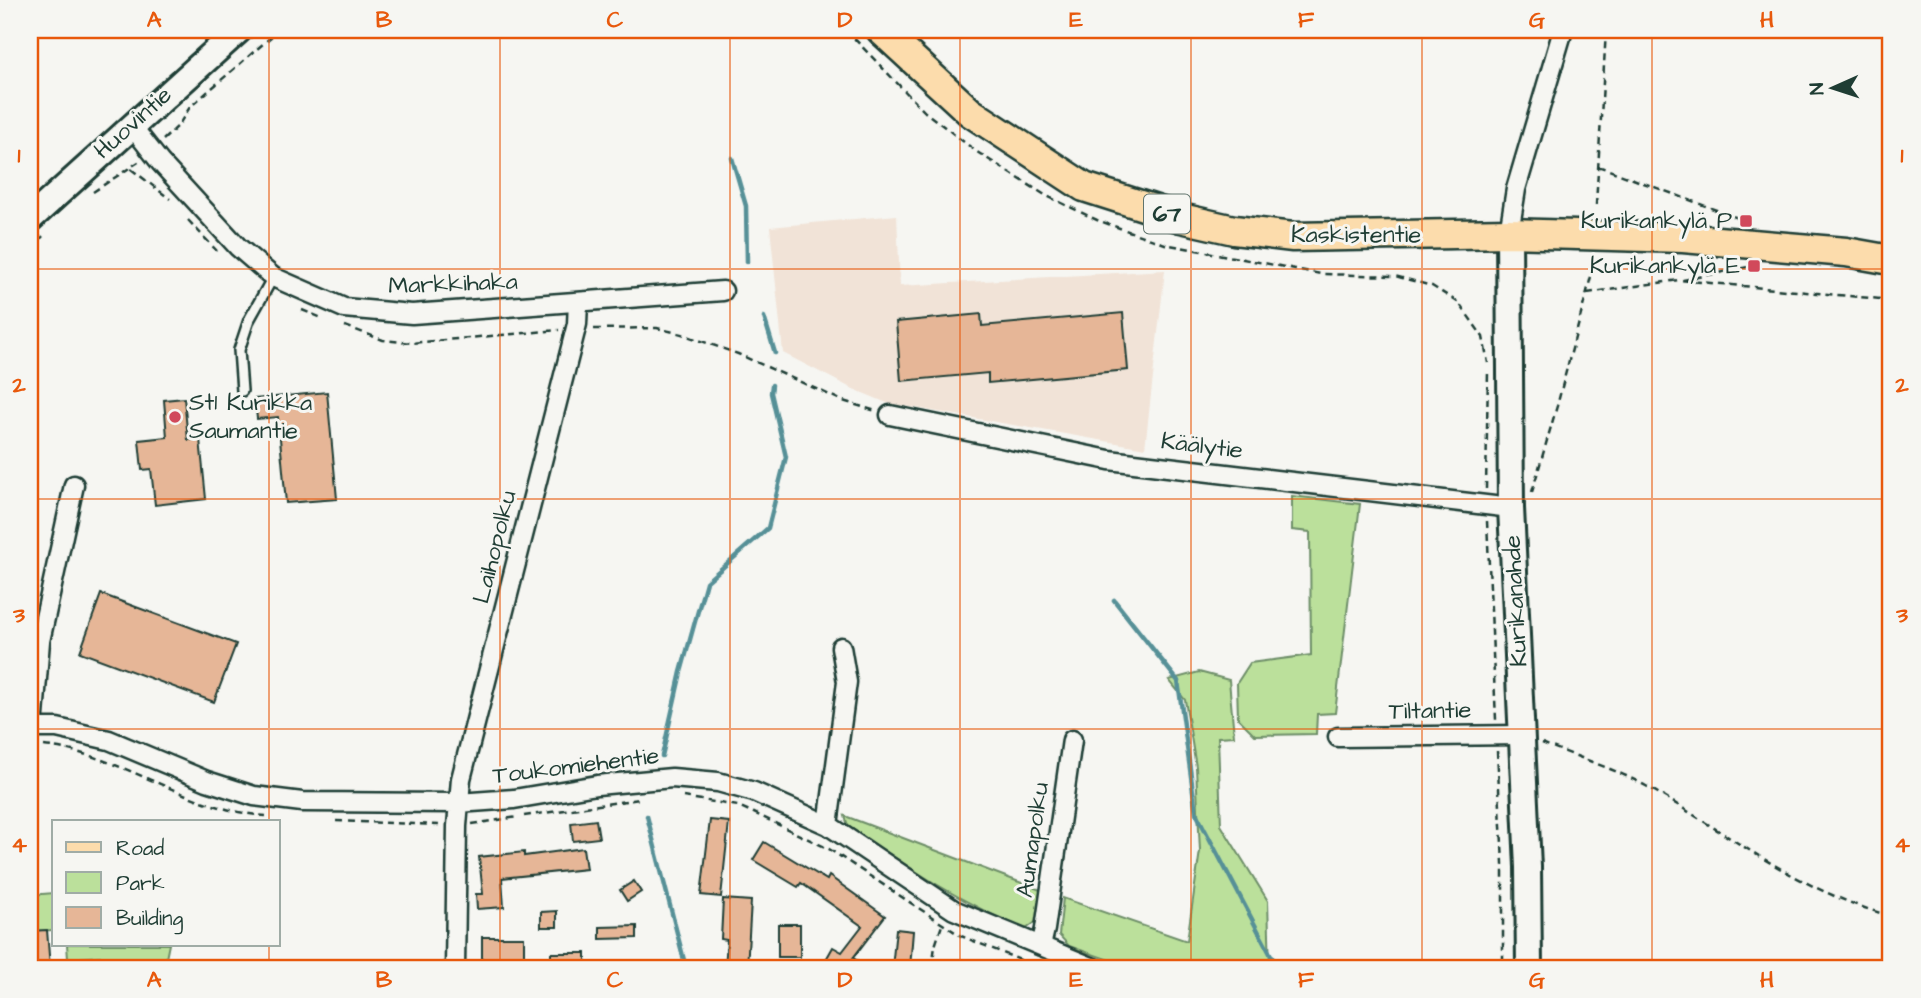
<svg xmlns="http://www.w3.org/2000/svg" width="1921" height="998" font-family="'Architects Daughter',sans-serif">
<rect width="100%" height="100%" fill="#f6f6f2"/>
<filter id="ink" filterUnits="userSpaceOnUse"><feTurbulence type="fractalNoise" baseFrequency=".0143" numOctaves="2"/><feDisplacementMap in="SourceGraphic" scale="14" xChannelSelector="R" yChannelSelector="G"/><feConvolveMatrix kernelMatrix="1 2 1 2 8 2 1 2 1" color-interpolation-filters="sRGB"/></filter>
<g filter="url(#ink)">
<path fill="#f1e3d7" d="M897 215 900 286 1165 270 1145 448 887 403 851 388 783 353 770 227Z"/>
<path fill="#bbe09b" stroke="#6d8e68" stroke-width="2" d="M1292 496 1360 504 1335 713 1317 714 1316 734 1255 735 1238 718 1237 683 1250 663 1311 655 1310 532 1292 530Z
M1199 672 1229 680 1234 736 1218 737 1221 825 1268 901 1270 968H1132L1069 946 1059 935 1063 898 1187 941 1200 851 1196 767 1185 700 1169 680Z
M845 816 1043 891 1037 921 1026 929C961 904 905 865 848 826Z
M54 893V930L30 931V895Z
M67 944H169L164 968H106L100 956 68 959Z"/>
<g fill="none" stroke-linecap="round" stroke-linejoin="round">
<path stroke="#569097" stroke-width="4.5" d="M732 158 746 206 747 262
M764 317 775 353
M1114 600 1178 681 1196 813 1274 961 1275 968
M662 756 681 672 706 582 768 528 786 457 771 393 772 385
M647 816 686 968"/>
</g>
<path fill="#e6b697" stroke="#1f3d34" stroke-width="2" d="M1123 313 1128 370 988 383V373L901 381 896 322 981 314 982 326Z
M327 392 337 499 286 503 278 417 257 419 255 399Z
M184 398 188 440 200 439 206 499 155 505 151 469 142 470 139 440 167 437 164 400Z
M101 594 236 644 214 702 80 652Z
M596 820 599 838 573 841 571 823Z
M710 820 729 822 721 897 701 895Z
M764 842 827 880 829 876 885 916 853 958 870 968H832L824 963 833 947 842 952 862 926 801 883 798 887 753 860Z
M583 848 586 869 502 878 504 907 477 909 476 894H483L479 857 524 852V856Z
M634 881 641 892 627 901 620 890Z
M723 899 751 901 747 968H725L727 940 721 939Z
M557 911V927H541V912Z
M778 924H800V957H778Z
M637 926V938L600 939V927Z
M896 929 913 931 910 968H892Z
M47 930 50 968H30V931Z
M482 937H524V960L482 961Z
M551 953H586V968H551Z"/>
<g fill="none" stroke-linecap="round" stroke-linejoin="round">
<g stroke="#1f3d34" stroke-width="14">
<path id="service" d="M242 391 239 350 249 320 273 277"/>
</g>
<g stroke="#1f3d34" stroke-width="23">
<path id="minor" d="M131 125 160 162 238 247 273 277 344 308 412 314 723 291
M1509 233 1516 189 1563 30
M890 415 1109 460 1511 508
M30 728H57L109 740 207 781 254 796 302 802 458 803 514 799 597 785 672 778 718 782 754 792 828 825 954 910 1094 968
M33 728 40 641 74 485
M1338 737 1523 735
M828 825 847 682 841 647
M1041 946 1045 929 1072 740
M455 968 457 826 461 779 577 324 578 302"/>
</g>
<g stroke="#1f3d34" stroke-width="30">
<path id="secondary" d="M30 219 239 30
M1509 233 1511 508 1528 867 1529 968"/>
</g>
<g stroke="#1f3d34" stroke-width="33">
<path id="primary" d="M881 30 970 112 1084 187 1181 218 1234 230 1293 237 1509 233 1683 238 1846 252 1891 260"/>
</g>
<path stroke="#1f3d34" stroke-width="2.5" stroke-dasharray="7 5" stroke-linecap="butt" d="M846 30 925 112 977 152 1045 195 1097 220 1165 244 1321 274 1395 276 1432 286 1459 303 1483 337 1488 363
M163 140 178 126 190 107 279 30
M1598 166 1746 221
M131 169 170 199
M93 192 140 161
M1596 205 1606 30
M188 220 217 251
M30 250 46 233
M1683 280 1748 267
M1587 293 1679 280 1891 300
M302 310 322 318
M345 326 383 340 411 343 559 330
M594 329 657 328 682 334 738 354 843 401 876 411
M1486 489 1488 370
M1532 492 1557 406 1594 265
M1487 521 1496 720
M1542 743C1574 756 1616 769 1646 786 1726 832 1800 892 1891 916
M44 746C122 754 188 810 266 816
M1497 751 1503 863V968
M683 797 738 806 754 813 829 849 961 936 1040 968
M524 816 639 799
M336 821 441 825
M472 824 518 817
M932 968 935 946 942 925"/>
<use href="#service" stroke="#f6f6f2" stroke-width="9"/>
<use href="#minor" stroke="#f6f6f2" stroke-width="18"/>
<use href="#secondary" stroke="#f6f6f2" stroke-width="24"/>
<use href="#primary" stroke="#fcdcac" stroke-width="28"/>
</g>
</g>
<path fill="none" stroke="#e8590c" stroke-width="2" stroke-opacity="0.55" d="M269 30V821M500 30V968M730 30V968M960 30V968M1191 30V968M1422 30V968M1652 30V968M30 269H1891M30 499H1891M30 729H1891M269 944V968"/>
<g fill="#d1495b" stroke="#f6f6f2" stroke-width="2.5">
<rect x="1739" y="214" width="14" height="14" rx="3.5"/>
<rect x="1747" y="259" width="14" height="14" rx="3.5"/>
<circle cx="175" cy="417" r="7"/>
</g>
<g text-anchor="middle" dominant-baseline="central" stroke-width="6" stroke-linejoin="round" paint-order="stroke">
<rect fill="#f6f6f2" stroke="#60746d" stroke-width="2" x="1144" y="194.5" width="46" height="39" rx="5"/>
<g font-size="23" font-weight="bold" fill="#1f3d34">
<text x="1167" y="214">67</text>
</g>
<g font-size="24" fill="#1f3d34" stroke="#f6f6f2">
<text transform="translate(133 123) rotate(-42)">Huovintie</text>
<text x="1356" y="235">Kaskistentie</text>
<text transform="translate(453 284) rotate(-2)">Markkihaka</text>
<text transform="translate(1202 446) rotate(7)">Käälytie</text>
<text transform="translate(495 547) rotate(-76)">Laihopolku</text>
<text transform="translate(1516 601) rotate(-93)">Kurikanahde</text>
<text transform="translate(1430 711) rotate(-1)">Tiltantie</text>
<text transform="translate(576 766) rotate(-7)">Toukomiehentie</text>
<text transform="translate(1033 840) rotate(-82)">Aumapolku</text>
</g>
<g font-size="24" fill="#1f3d34" stroke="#f6f6f2" text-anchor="end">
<text x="1732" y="221">Kurikankylä P</text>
<text x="1740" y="266">Kurikankylä E</text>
<text x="189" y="403" text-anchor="start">St1 Kurikka<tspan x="189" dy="28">Saumantie</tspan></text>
</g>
</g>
<rect width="1921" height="998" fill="none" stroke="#f6f6f2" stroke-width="77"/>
<rect x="52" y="820" width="228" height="126" fill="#f6f6f2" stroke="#a0aca6" stroke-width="2"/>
<rect x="66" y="842" width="35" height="10" fill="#fcdcac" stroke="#a0aca6" stroke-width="2"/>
<text x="116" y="855" font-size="21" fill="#1f3d34">Road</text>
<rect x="66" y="872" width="35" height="21" fill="#bbe09b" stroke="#a0aca6" stroke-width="2"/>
<text x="116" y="890" font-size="21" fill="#1f3d34">Park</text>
<rect x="66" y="907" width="35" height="21" fill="#e6b697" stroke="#a0aca6" stroke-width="2"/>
<text x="116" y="925" font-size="21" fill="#1f3d34">Building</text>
<g transform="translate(1833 88) rotate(267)" stroke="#f6f6f2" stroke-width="5" paint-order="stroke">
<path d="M0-5L12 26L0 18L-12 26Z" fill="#1f3d34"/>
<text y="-10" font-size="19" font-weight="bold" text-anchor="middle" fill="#1f3d34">N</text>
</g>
<rect x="38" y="38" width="1844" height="922" fill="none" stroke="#e8590c" stroke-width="2.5"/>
<g font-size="23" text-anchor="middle" font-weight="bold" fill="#e8590c">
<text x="154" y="27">A</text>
<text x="384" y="27">B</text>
<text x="615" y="27">C</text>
<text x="845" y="27">D</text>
<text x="1076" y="27">E</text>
<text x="1306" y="27">F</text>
<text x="1537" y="27">G</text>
<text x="1767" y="27">H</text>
<text x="19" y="162">1</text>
<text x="1902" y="162">1</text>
<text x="19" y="392">2</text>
<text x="1902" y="392">2</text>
<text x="19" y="622">3</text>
<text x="1902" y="622">3</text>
<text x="19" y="852">4</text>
<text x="1902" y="852">4</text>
<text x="154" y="987">A</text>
<text x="384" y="987">B</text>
<text x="615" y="987">C</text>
<text x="845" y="987">D</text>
<text x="1076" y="987">E</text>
<text x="1306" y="987">F</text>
<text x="1537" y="987">G</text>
<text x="1767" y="987">H</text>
</g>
</svg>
